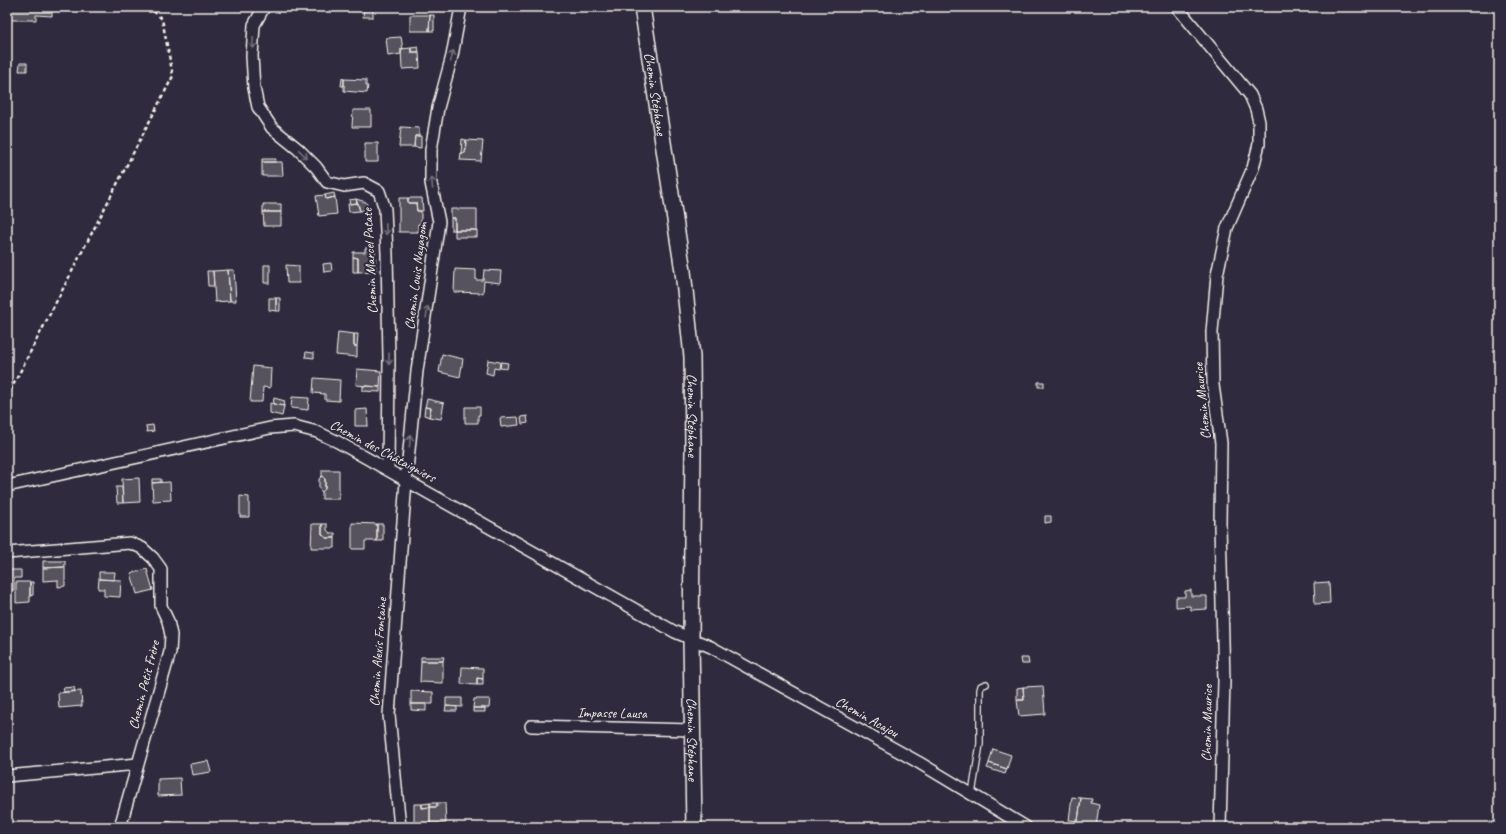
<svg xmlns="http://www.w3.org/2000/svg" width="1506" height="834" font-family="Caveat,sans-serif">
<rect width="100%" height="100%" fill="#2f2a3d"/>
<filter id="ink" filterUnits="userSpaceOnUse"><feTurbulence type="fractalNoise" baseFrequency=".025" numOctaves="2"/><feDisplacementMap in="SourceGraphic" scale="8" xChannelSelector="R" yChannelSelector="G"/><feConvolveMatrix kernelMatrix="1 2 1 2 8 2 1 2 1" color-interpolation-filters="sRGB"/></filter>
<g filter="url(#ink)">
<path fill="#56525f" stroke="#f4f1e8" d="M7 7H52V16L36 15V20H7Z
M337 7H349L348 10Z
M364 7H373V17H363Z
M410 15H430L429 31H410Z
M430 15H434V31H429Z
M401 37 403 49H401V54L388 56 386 38Z
M418 47 419 52H411V48Z
M411 48V52H419L420 68 402 69 401 49Z
M20 63H27V71H19Z
M342 78 344 79V86H341Z
M344 79 366 80V86H368L367 93 344 91Z
M353 110H371V127H352Z
M401 127 419 128V136H415L414 147H399Z
M415 136H421V148L414 147Z
M462 139 466 140 465 153H461Z
M466 140 483 141 481 161 460 160 461 153H465Z
M365 143H378V162H365Z
M262 159H276L275 162H262Z
M262 162H282L283 176H262Z
M334 193 335 197 326 199 325 195Z
M325 195 326 199 335 197 337 214 319 216 316 196Z
M399 198H408V203H416L417 211H421V224H418V232H399Z
M408 198H422L423 211H417L416 203H408Z
M356 199 357 203 350 204 349 200Z
M356 199 366 202 369 210 360 211Z
M358 203 360 211 349 212 348 204Z
M263 204H281V212H263Z
M451 209H477V230H455V218H451Z
M263 212H281V226H264Z
M451 218H455V230H451Z
M455 230H477V237H455Z
M365 248H375L376 271 358 272V258L353 257V252H365Z
M353 257 358 258V272H353Z
M331 263 332 271 324 272 323 264Z
M264 265H270V283H264Z
M286 265 299 266V283H287Z
M455 269 476 270V280H483L484 270 501 271 500 283 484 281 483 293 454 292Z
M228 270 230 301 215 302 213 271Z
M228 270H234L236 301H230Z
M207 271H213L214 286H208Z
M269 298H276V311L269 310Z
M276 298H280V311H276Z
M338 332 354 334V346H357V357L336 355Z
M354 334H358L357 346H354Z
M306 352 314 353V358L305 357Z
M442 354 463 359 460 377 439 372Z
M488 360 500 362 499 369 494 368 493 375 486 373Z
M501 362 508 363 507 369 500 368Z
M253 366 271 368 270 388 263 387 262 402H250Z
M357 369 381 371 380 387 356 385Z
M314 378 340 380 339 401 325 400V394L313 393Z
M1038 382H1044V387H1038Z
M363 386 380 387V392L363 391Z
M292 397 309 398 308 410 291 408Z
M274 398 285 401 284 406 273 404Z
M427 399 444 403 441 419 429 417 431 408 425 407Z
M270 403 284 406 282 416 270 413Z
M425 407 431 408 429 417 424 415Z
M465 407H480V415H478V423H465Z
M367 409 368 426H355V410Z
M527 416 528 423 522 424 521 417Z
M518 417 519 425 501 427 500 418Z
M153 425 154 431 147 432 146 426Z
M322 470H339V499H322V492L325 489V479L322 476Z
M322 476 325 479V489L322 492 319 489V479Z
M139 478 140 502 123 503 122 479Z
M152 479H161V482L152 483Z
M170 482 171 500 153 501 152 483Z
M116 487H122L123 503H117Z
M240 496 249 497V517H240Z
M1045 516H1051V522L1045 523Z
M352 523 377 524V541H365V549H352Z
M312 524H322V534L326 538H335V548H311Z
M322 524H327V530L330 533H335V538H326L322 534Z
M377 524H383V541H377Z
M43 561H65V567L43 568Z
M65 567V586L58 587V580L43 581V568Z
M147 569 153 590 137 594 131 573Z
M7 570H21V578H14V590H7Z
M99 572H115L114 580 99 579Z
M99 579 121 580 120 597 104 596V589H98Z
M16 582H30V602L16 603Z
M30 582H33V595L30 596Z
M1329 582 1330 603 1315 604 1314 583Z
M1191 590V596H1207V609L1191 610 1190 606 1176 607V597H1185V591Z
M421 657H444L443 661H421Z
M1021 658H1028L1029 664H1022Z
M421 661H443V683L420 682Z
M462 667 483 668V679L477 678V685L461 684Z
M477 678 483 679V685H477Z
M1043 686 1045 714 1019 716 1017 700H1024L1023 687Z
M74 687 75 691 64 692 63 688Z
M1023 687 1024 700H1017V688Z
M81 691 82 706 59 708 58 693Z
M411 691 433 692V704H411Z
M446 698H462V707L446 706Z
M474 699H490L489 708H473Z
M411 704H426V711L411 710Z
M446 706 457 707V711H445Z
M473 708H485V712H473Z
M993 749 1011 755 1007 769 989 763Z
M208 761 211 772 192 775 190 764Z
M989 763 1007 769 1005 774 987 768Z
M180 778 181 795 158 796V779Z
M1072 797 1081 798 1078 821 1069 820Z
M1081 798 1092 799 1091 803 1099 805 1096 827H1074L1075 820 1078 821Z
M430 803H437V807H430Z
M430 803V807L422 808V804Z
M437 803H445L446 823 430 824V807H437Z
M414 804H422V808L430 807V824H414Z
M167 821 189 827H165Z"/>
<g fill="none" stroke-linecap="round" stroke-linejoin="round">
<g stroke="#f4f1e8" stroke-width="8">
<path id="service" d="M972 794 980 744V690L981 686 986 684"/>
</g>
<g stroke="#f4f1e8" stroke-width="14">
<path id="minor" d="M264 7 254 25 252 56 254 88 258 107 272 128 298 149 316 167 327 182 344 186 364 183 379 191 385 209 387 254 389 358 388 469
M1177 7 1250 95 1256 109 1259 122V144L1253 168 1227 228 1217 275 1212 332 1213 385 1221 443 1220 525 1224 681 1220 827
M7 486 270 428 294 426 317 432 338 442 675 632 711 647 918 762 1026 827
M7 553 130 543 142 548 153 558 161 569V606L168 621 171 635 170 652 120 827
M531 726 693 730
M7 776 138 764
M400 827 389 715 406 480 417 371 439 222 431 183V150L438 108 452 56 461 7"/>
</g>
<g stroke="#f4f1e8" stroke-width="18">
<g id="secondary">
<path id="s1" d="M642 7 683 271 692 357 693 447 691 638 694 827"/>
</g>
</g>
<path stroke="#f4f1e8" stroke-width="2.5" stroke-dasharray="4 3" stroke-linecap="butt" d="M7 397 173 76 162 19 149 7"/>
<use href="#service" stroke="#2f2a3d" stroke-width="5.5"/>
<use href="#minor" stroke="#2f2a3d" stroke-width="11"/>
<use href="#secondary" stroke="#2f2a3d" stroke-width="15"/>
</g>
<defs><path id="oneway-shaft" d="M-6 0H5M1.5-3L5.5 0L1.5 3" fill="none" stroke-width="1.6" stroke-linecap="round" stroke-linejoin="round"/></defs>
<g stroke="#747079">
<use href="#oneway-shaft" transform="translate(253 43) rotate(93)"/>
<use href="#oneway-shaft" transform="translate(452 56) rotate(-77)"/>
<use href="#oneway-shaft" transform="translate(303 154) rotate(44)"/>
<use href="#oneway-shaft" transform="translate(432 183) rotate(-96)"/>
<use href="#oneway-shaft" transform="translate(386 229) rotate(87)"/>
<use href="#oneway-shaft" transform="translate(427 312) rotate(-81)"/>
<use href="#oneway-shaft" transform="translate(389 359) rotate(90)"/>
<use href="#oneway-shaft" transform="translate(410 441) rotate(-84)"/>
</g>
</g>
<g text-anchor="middle" dominant-baseline="central" stroke-width="4" stroke-linejoin="round" paint-order="stroke">
<g font-size="14" fill="#f4f1e8" stroke="#2f2a3d">
<text stroke="none"><textPath href="#s1" startOffset="88">Chemin Stéphane</textPath></text>
<text transform="translate(370 261) rotate(-93)">Chemin Marcel Patate</text>
<text transform="translate(416 276) rotate(-83)">Chemin Louis Nayagom</text>
<text transform="translate(1202 401) rotate(-96)">Chemin Maurice</text>
<text stroke="none"><textPath href="#s1" startOffset="412">Chemin Stéphane</textPath></text>
<text transform="translate(383 451) rotate(28)">Chemin des Châtaigniers</text>
<text transform="translate(378 652) rotate(-86)">Chemin Alexis Fontaine</text>
<text transform="translate(144 685) rotate(-76)">Chemin Petit Frère</text>
<text transform="translate(612 713) rotate(1)">Impasse Lausa</text>
<text transform="translate(867 717) rotate(29)">Chemin Acajou</text>
<text transform="translate(1207 723) rotate(-89)">Chemin Maurice</text>
<text stroke="none"><textPath href="#s1" startOffset="736">Chemin Stéphane</textPath></text>
</g>
</g>
<rect width="1506" height="834" fill="none" stroke="#2f2a3d" stroke-width="24"/>
<rect x="12" y="12" width="1482" height="810" fill="none" stroke="#f4f1e8" stroke-width="1.5" filter="url(#ink)"/>
</svg>
